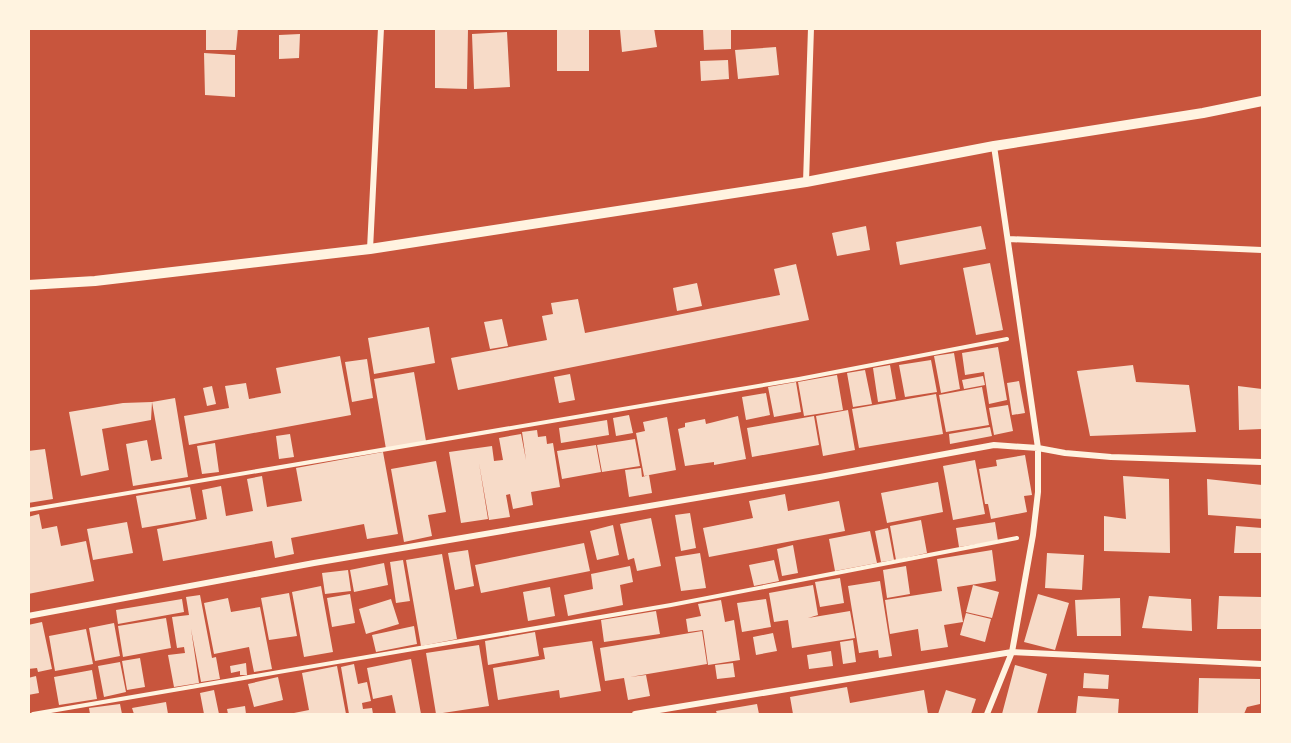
<svg xmlns="http://www.w3.org/2000/svg" width="1291" height="743" font-family="'Fira Sans Condensed',sans-serif">
<rect width="100%" height="100%" fill="#c8553d"/>
<path fill="#f7dbc8" d="M206 28H238L236 50H206Z
M557 28H589V71H557Z
M632 28H654L657 47 622 52 620 30Z
M703 28H731V49L704 50Z
M435 29H468L467 89 435 88Z
M507 32 510 87 474 89 472 34Z
M300 34 299 58 279 59V35Z
M776 47 779 75 738 79 735 50Z
M204 53 235 55V97L205 95Z
M728 60 729 79 701 81 700 61Z
M866 226 870 250 837 256 832 233Z
M981 226 986 249 900 265 896 242Z
M990 263 1003 330 976 335 963 268Z
M796 264 809 320 458 390 451 358 547 340 542 316 553 314 551 303 578 299 585 333 780 295 774 269Z
M697 283 702 306 677 311 673 288Z
M502 319 508 346 490 349 484 322Z
M429 327 435 363 374 374 368 338Z
M998 347 1007 400 989 404 984 372 965 375 962 353Z
M954 353 960 389 941 393 934 356Z
M340 356 351 415 189 445 184 416 229 408 225 386 246 383 249 399 281 393 276 368Z
M367 359 373 398 352 402 345 362Z
M931 360 937 392 905 397 899 365Z
M890 365 896 399 878 402 873 368Z
M1133 365 1136 382 1189 385 1196 432 1090 436 1077 371Z
M865 370 872 404 853 407 847 373Z
M414 372 426 441 386 449 374 379Z
M570 374 575 400 559 403 554 377Z
M837 375 843 410 804 416 798 382Z
M983 376 985 385 964 389 962 380Z
M1019 381 1025 413 1012 415 1007 383Z
M796 382 801 412 774 417 768 387Z
M212 386 216 404 207 406 203 388Z
M1238 386 1262 389V429L1239 430Z
M982 387 989 425 946 432 939 395Z
M766 393 770 415 746 420 742 397Z
M936 394 943 434 859 448 852 409Z
M175 398 188 477 133 486 126 444 147 440 151 461 162 459 152 402Z
M152 402 151 420 102 429 109 470 81 476 69 412 123 403Z
M1008 405 1013 431 994 435 989 408Z
M848 410 855 450 823 456 816 416Z
M629 415 633 433 616 436 613 418Z
M738 416 746 459 714 465V462L685 466 678 429 685 427V423L705 419 706 424Z
M814 416 819 445 752 457 747 428Z
M667 417 676 470 644 476 636 433 645 431 643 422Z
M607 420 609 435 561 443 559 428Z
M990 427 992 436 950 444 949 434Z
M537 430 538 437 546 436 547 444 553 443 560 487 531 492 533 505 513 509 510 494 506 495 510 517 489 520 479 463 488 519 461 523 449 452 492 446 494 461 503 460 499 438 521 434 526 460 522 432Z
M290 434 294 457 279 459 276 436Z
M635 439 640 466 602 472 597 445Z
M215 443 219 472 202 474 197 446Z
M596 445 601 472 562 479 557 451Z
M45 449 53 499 28 503V451Z
M383 452 398 534 367 539 364 524 291 538 294 554 275 558 272 541 163 561 157 529 207 519 202 490 221 486 226 516 253 511 247 479 262 476 267 507 302 501 296 468Z
M1025 455 1032 495 1024 496 1027 512 991 519 988 504H985L979 469 997 466 996 460Z
M975 460 985 514 953 520 943 466Z
M436 461 446 512 428 515 432 536 404 542 391 469Z
M641 468 642 477 649 475 652 493 629 497 625 470Z
M1123 476 1169 479 1170 553 1104 551V516L1126 519Z
M1207 479 1262 485V519L1208 515Z
M938 482 943 512 887 523 881 493Z
M190 487 196 519 142 528 136 496Z
M785 494 788 511 839 501 845 531 709 557 703 528 753 518 749 501Z
M690 513 696 548 681 551 675 515Z
M39 514 42 529 57 526 61 546 86 541 94 581 28 594V517Z
M651 518 661 566 637 571 634 558 628 560 620 524Z
M921 520 927 553 896 560 890 526Z
M127 522 133 553 93 560 87 529Z
M995 522 998 541 959 547 956 528Z
M613 525 619 555 597 560 590 531Z
M1236 526 1262 528V553H1234Z
M888 528 894 560 881 562 875 531Z
M870 531 877 563 835 571 829 539Z
M584 543 590 571 481 593 475 565Z
M793 545 798 573 782 576 777 549Z
M468 550 474 586 455 590 448 553Z
M992 550 996 581 957 587 963 622 944 625 948 647 921 651 918 629 890 634 885 600 942 591 937 559Z
M700 553 706 588 681 591 675 557Z
M1047 553 1084 555 1082 590 1045 588Z
M442 554 457 639 421 646 406 560Z
M403 560 410 601 396 603 390 562Z
M774 560 779 581 754 586 749 565Z
M384 563 388 585 354 592 350 570Z
M630 566 633 582 620 585 623 605 568 616 564 595 593 589 591 574Z
M906 566 910 594 887 598 883 570Z
M348 570 351 591 325 594 322 573Z
M840 578 844 603 820 607 815 582Z
M880 581 892 656 879 658 878 650 859 653 848 586Z
M813 585 818 615 808 618 850 611 855 638 792 648 788 620 774 622 769 593Z
M973 585 999 592 992 618 966 612Z
M321 586 333 652 304 657 292 592Z
M550 587 555 616 528 621 523 592Z
M289 593 297 636 269 640 261 598Z
M350 594 355 623 332 627 327 598Z
M1038 594 1069 603 1055 650 1024 642Z
M200 595 212 658 216 657 220 679 201 682 191 629 199 683 174 687 168 655 185 653 184 647 177 648 172 617 189 615 186 597Z
M1149 596 1191 599 1192 631 1142 628Z
M1219 596 1262 597V629H1217Z
M228 598 231 612 260 607 272 669 254 672 249 647 214 654 204 603Z
M1120 598 1121 636H1077L1075 600Z
M182 599 184 612 118 624 116 610Z
M391 599 399 624 366 634 359 609Z
M766 599 771 627 742 632 737 603Z
M721 600 725 622 734 620 740 660 708 665 703 630 688 632 686 619 701 616 698 604Z
M656 611 660 634 604 642 601 620Z
M966 613 991 619 985 642 960 635Z
M166 618 171 648 123 657 118 626Z
M42 622 52 669 38 672 37 668 28 669V625Z
M114 623 120 656 95 661 89 628Z
M414 626 417 644 376 652 372 635Z
M86 629 93 664 55 671 49 636Z
M702 631 707 664 630 677 646 675 650 696 628 700 624 678 605 681 600 648Z
M535 632 539 656 488 665 485 641Z
M773 633 777 651 756 655 753 637Z
M853 640 856 662 843 664 840 642Z
M592 641 601 691 560 698 559 690 498 700 493 668 545 659 543 648Z
M479 645 489 706 436 714 426 653Z
M831 651 833 666 809 669 807 655Z
M140 658 145 687 127 690 122 661Z
M411 659 421 714H396L392 695 373 699 367 668Z
M120 662 126 692 104 697 98 666Z
M246 663 247 675H240V671L231 673 230 666Z
M733 663 735 677 717 679 715 665Z
M354 664 358 684 367 682 371 701 362 703 363 709 372 708 373 714H349L341 667Z
M1015 665 1047 674 1037 714H1002Z
M337 666 346 714H289L309 710 302 673Z
M92 670 97 699 59 705 54 677Z
M1084 673 1109 675 1108 689 1083 688Z
M36 676 39 693 28 695V678Z
M278 677 283 700 254 707 248 684Z
M1199 678 1260 679V704L1247 707 1244 714H1198Z
M847 687 850 703 924 690 928 714H793L790 697Z
M214 690 219 714H204L200 693Z
M946 690 976 699 971 714H938Z
M1078 696 1119 699 1118 714H1076Z
M166 702 168 714H134L132 708Z
M120 704 122 714H90L89 708Z
M757 704 759 714H717L716 711Z
M245 706 246 714H228L227 709Z"/>
<g fill="none" stroke-linecap="round" stroke-linejoin="round">
<path stroke="#fff3e0" stroke-width="4" d="M28 510 799 379 1007 339
M33 714 671 605 1017 538"/>
<path stroke="#fff3e0" stroke-width="6" d="M806 182 811 28
M1009 239 1262 250
M370 249 381 28
M28 616 314 563 820 477 994 445 1038 448 1065 453 1111 457 1262 462
M635 714 1012 652 1262 664
M987 714 1012 652 1033 535 1038 492V448L994 146"/>
<path stroke="#fff3e0" stroke-width="10" d="M28 285 95 281 370 249 806 182 994 146 1203 113 1262 101"/>
</g>
<rect width="1291" height="743" fill="none" stroke="#fff3e0" stroke-width="60"/>
</svg>
